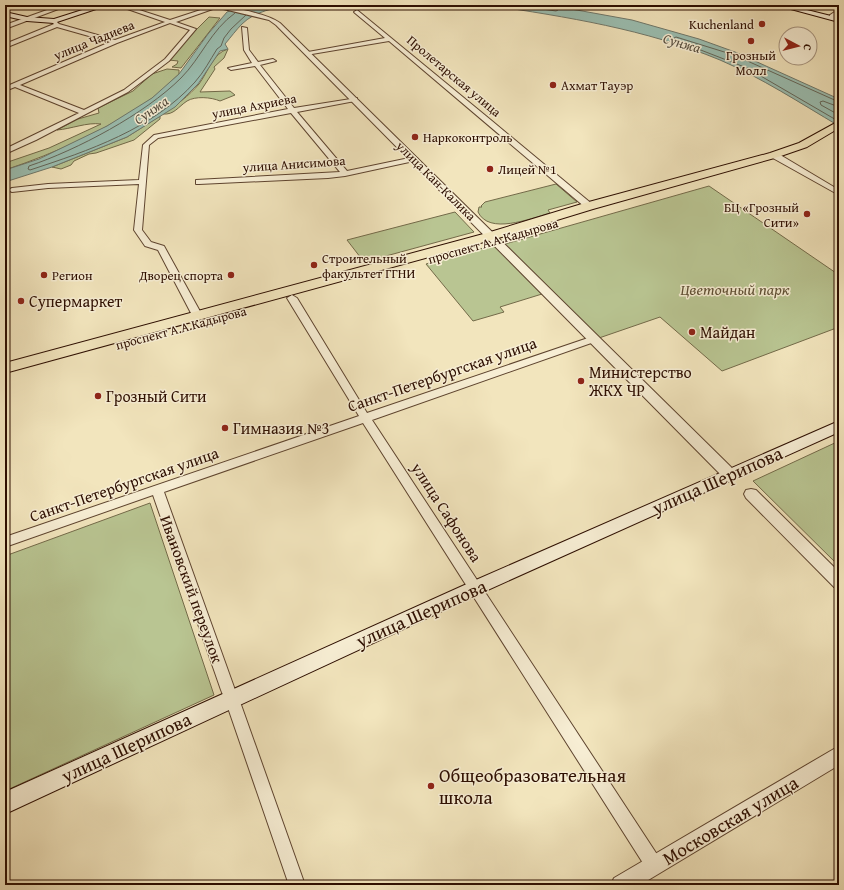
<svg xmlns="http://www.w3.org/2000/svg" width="844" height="890" font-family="'Gentium Book Plus',serif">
<rect width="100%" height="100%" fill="#f2e5bd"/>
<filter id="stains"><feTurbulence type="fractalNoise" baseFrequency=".005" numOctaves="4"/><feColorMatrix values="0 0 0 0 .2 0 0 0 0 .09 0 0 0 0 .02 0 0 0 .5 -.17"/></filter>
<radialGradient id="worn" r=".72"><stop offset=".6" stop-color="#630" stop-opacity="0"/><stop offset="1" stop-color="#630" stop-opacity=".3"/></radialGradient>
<path fill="#b9c592" stroke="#736a49" d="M209 17 220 18 181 68 172 67 177 64 178 61 169 60 194 32Z
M228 49 224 58 214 67 215 69 200 92 230 91 235 95 220 101C211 97 195 96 187 101 178 107 174 115 163 114 175 106 189 96 199 84 208 72 213 53 228 49Z
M167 69 179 70V74C170 82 161 92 151 99 107 130 56 153 5 170V163L49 148 101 124C87 122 71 129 57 130L78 119 99 113 98 108 133 91 152 74Z
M160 116V119L134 140 96 153 89 154 74 161 71 165 61 169 52 167 127 137Z
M556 184 577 202 548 210 550 213C529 219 489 235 478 212L479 207H482L481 206 485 202Z
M709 186 839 275V327L722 371 660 317 599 338 505 244Z
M455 212 474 232 364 262 347 240Z
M494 245 542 294 500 307 504 312 473 321 426 264Z
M839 441V566L753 481Z
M150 503 214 695 5 791V556Z"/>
<path fill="#9bbfb2" stroke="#6f786b" d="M245 5H292C275 8 255 11 242 24 236 30 231 37 225 44L228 49 220 51 198 84 175 107 127 137 52 167 5 182V170L39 159 107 126 152 98 179 74 208 34 227 12Z
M488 5H549L632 20 699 39 735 52 839 99V126C800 103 762 78 720 60 645 29 567 17 488 5Z"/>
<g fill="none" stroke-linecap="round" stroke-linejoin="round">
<path stroke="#646659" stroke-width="1" d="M515 5 556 11 558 10V5
M235 13C211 30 201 58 181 78 145 114 77 150 29 166L28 169 30 170C88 151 153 129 195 82 204 72 210 60 217 49L221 46 224 38 231 29 246 15
M839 107 823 101 820 102 821 105 839 115
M838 121 747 68 675 40 674 38 676 37 734 55 839 102"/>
<g stroke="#5e442f" stroke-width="2">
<path id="minor" d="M61 5H69L5 29V25Z
M116 5H124L170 20 216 5H224L176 22 196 29 169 61 128 92 36 140 5 154V149L79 113 15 87 5 91V87L110 42 57 27 5 48V44L54 24 51 21 54 19 59 24 115 40 165 22ZM170 23 190 30 165 59 124 90 84 110 20 85 117 43Z
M839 9V13L834 17H830V15Z
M357 10 492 121 592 204V208H586L389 41 306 55V53L308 52 385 38 355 13 354 12Z
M242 27 247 28 249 50 258 62 273 59 276 61 260 65 294 108 357 98V100L355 101 297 112 347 171 414 157 418 159 414 161 345 176 328 178 199 184H196V180L340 172 291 113 158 138 149 145 142 230 151 242 164 246 202 315 197 318 192 315 158 250 145 246 134 230 139 184 48 188 12 192 8 190 12 188 48 184 139 180 143 145 154 135 288 109 255 66 231 70 228 68 252 63 244 50Z
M771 153H777L839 190V195L771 157Z
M292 295 297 298 367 413 591 337H597L599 339 597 341 372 420 660 859 662 865 660 871 654 873 648 871 363 423 164 492 235 690 234 693 237 694 239 699 305 885H289L225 699 226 696 223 695 221 690 153 495 5 547V537L359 416 287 298Z"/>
</g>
<g stroke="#5e442f" stroke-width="2">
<path id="tertiary" d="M207 5C224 5 266 13 280 23L734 470 736 474 734 478 729 479 724 478 276 25 269 20Z
M751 489 756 490 839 572V588L834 587 746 498 744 494 746 490Z
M839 746V765L640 885H611L614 878Z"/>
</g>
<g stroke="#2d0e00" stroke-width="2">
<path id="secondary" d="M98 5H108L54 23 27 21 5 16V12L27 17 54 19Z
M776 5H787L839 18V22Z
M839 421V432L481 593 5 814V792L469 583Z"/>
</g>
<g stroke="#2d0e00" stroke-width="2">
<path id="primary" d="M839 121V128L807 147 778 157 593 209 495 239 5 373V363L487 233 585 203 770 153 799 143Z"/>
</g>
<use href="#minor" fill="#f7eed4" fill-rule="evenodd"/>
<use href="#tertiary" fill="#f7eed4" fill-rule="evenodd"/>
<use href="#secondary" fill="#f7eed4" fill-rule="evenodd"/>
<use href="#primary" fill="#f2e5bd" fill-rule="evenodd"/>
<path stroke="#2d0e00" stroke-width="1.5" stroke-dasharray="3.5 3.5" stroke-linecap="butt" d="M5 10 19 5"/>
</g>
<g fill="#8f2418" stroke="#f7eed4" stroke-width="1.5">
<circle cx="762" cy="24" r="4"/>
<circle cx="751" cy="41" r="4"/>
<circle cx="553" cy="85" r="4"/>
<circle cx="415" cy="137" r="4"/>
<circle cx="490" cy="169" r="4"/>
<circle cx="807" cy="214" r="4"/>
<circle cx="314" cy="265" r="4"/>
<circle cx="44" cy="275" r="4"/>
<circle cx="231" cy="275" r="4"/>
<circle cx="21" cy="301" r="4"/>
<circle cx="692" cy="332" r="4"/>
<circle cx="581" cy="381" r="4"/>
<circle cx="98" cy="396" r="4"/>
<circle cx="225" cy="428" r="4"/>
<circle cx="431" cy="786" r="4"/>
</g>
<g text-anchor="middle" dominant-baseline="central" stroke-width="3" stroke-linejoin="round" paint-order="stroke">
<g font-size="13" fill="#2d0e00" stroke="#f7eed4" text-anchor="start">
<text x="754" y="24" text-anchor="end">Kuchenland</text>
<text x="751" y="55" text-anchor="middle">Грозный<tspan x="751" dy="15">Молл</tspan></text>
<text x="561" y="85">Ахмат Тауэр</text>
<text x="423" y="137">Наркоконтроль</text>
<text x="498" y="169">Лицей №1</text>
<text x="799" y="207" text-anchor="end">БЦ «Грозный<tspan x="799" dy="15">Сити»</tspan></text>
<text x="322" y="258">Строительный<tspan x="322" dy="15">факультет ГГНИ</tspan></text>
<text x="52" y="275">Регион</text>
<text x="223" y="275" text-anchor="end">Дворец спорта</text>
</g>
<g font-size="13" fill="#2d0e00" stroke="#f7eed4">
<text transform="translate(94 40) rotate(-22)">улица Чадиева</text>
<text transform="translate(454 76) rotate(40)">Пролетарская улица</text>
<text transform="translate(254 106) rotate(-11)">улица Ахриева</text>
<text transform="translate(294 164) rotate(-4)">улица Анисимова</text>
<text transform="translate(436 181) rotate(45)">улица Кан-Калика</text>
<text transform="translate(493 241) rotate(-16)">проспект А.А.Кадырова</text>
<text transform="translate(181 328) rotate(-15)">проспект А.А.Кадырова</text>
</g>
<g font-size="14" font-style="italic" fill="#544c3e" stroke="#f7eed4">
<text transform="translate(682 43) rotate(16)">Сунжа</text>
<text transform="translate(151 110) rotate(-35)">Сунжа</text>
</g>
<g font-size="16" font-style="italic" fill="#5e4e33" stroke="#f7eed4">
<text x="735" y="289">Цветочный парк</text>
</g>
<g font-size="16" fill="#2d0e00" stroke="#f7eed4" text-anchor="start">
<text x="29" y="301">Супермаркет</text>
<text x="700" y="332">Майдан</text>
<text x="589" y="372">Министерство<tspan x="589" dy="18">ЖКХ ЧР</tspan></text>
<text x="106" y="396">Грозный Сити</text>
<text x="233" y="428">Гимназия №3</text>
</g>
<g font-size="16" fill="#2d0e00" stroke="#f7eed4">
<text transform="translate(442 374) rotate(-19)">Санкт-Петербургская улица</text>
<text transform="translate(124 484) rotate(-19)">Санкт-Петербургская улица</text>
<text transform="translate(447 512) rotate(57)">улица Сафонова</text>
<text transform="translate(192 589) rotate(70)">Ивановский переулок</text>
</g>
<g font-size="19" fill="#2d0e00" stroke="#f7eed4">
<text transform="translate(717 480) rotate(-24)">улица Шерипова</text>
<text transform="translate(421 613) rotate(-24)">улица Шерипова</text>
<text transform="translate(126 747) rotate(-25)">улица Шерипова</text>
<text transform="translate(730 820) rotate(-31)">Московская улица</text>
</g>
<g font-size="19" fill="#2d0e00" stroke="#f7eed4" text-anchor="start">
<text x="439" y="775">Общеобразовательная<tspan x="439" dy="22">школа</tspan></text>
</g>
</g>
<rect width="844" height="890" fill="none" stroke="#f2e5bd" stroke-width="20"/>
<rect x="6" y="6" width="832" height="878" fill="none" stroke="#2d0e00" stroke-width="2"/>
<rect x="10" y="10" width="824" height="870" fill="none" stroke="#2d0e00"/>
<g transform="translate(798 46) rotate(97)"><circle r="19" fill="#f7eed4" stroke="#a6947f"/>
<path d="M0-3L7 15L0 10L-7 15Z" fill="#8f2418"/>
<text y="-6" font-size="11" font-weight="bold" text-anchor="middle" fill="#2d0e00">С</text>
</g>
<rect width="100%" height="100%" filter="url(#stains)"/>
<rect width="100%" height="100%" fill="url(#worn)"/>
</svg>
